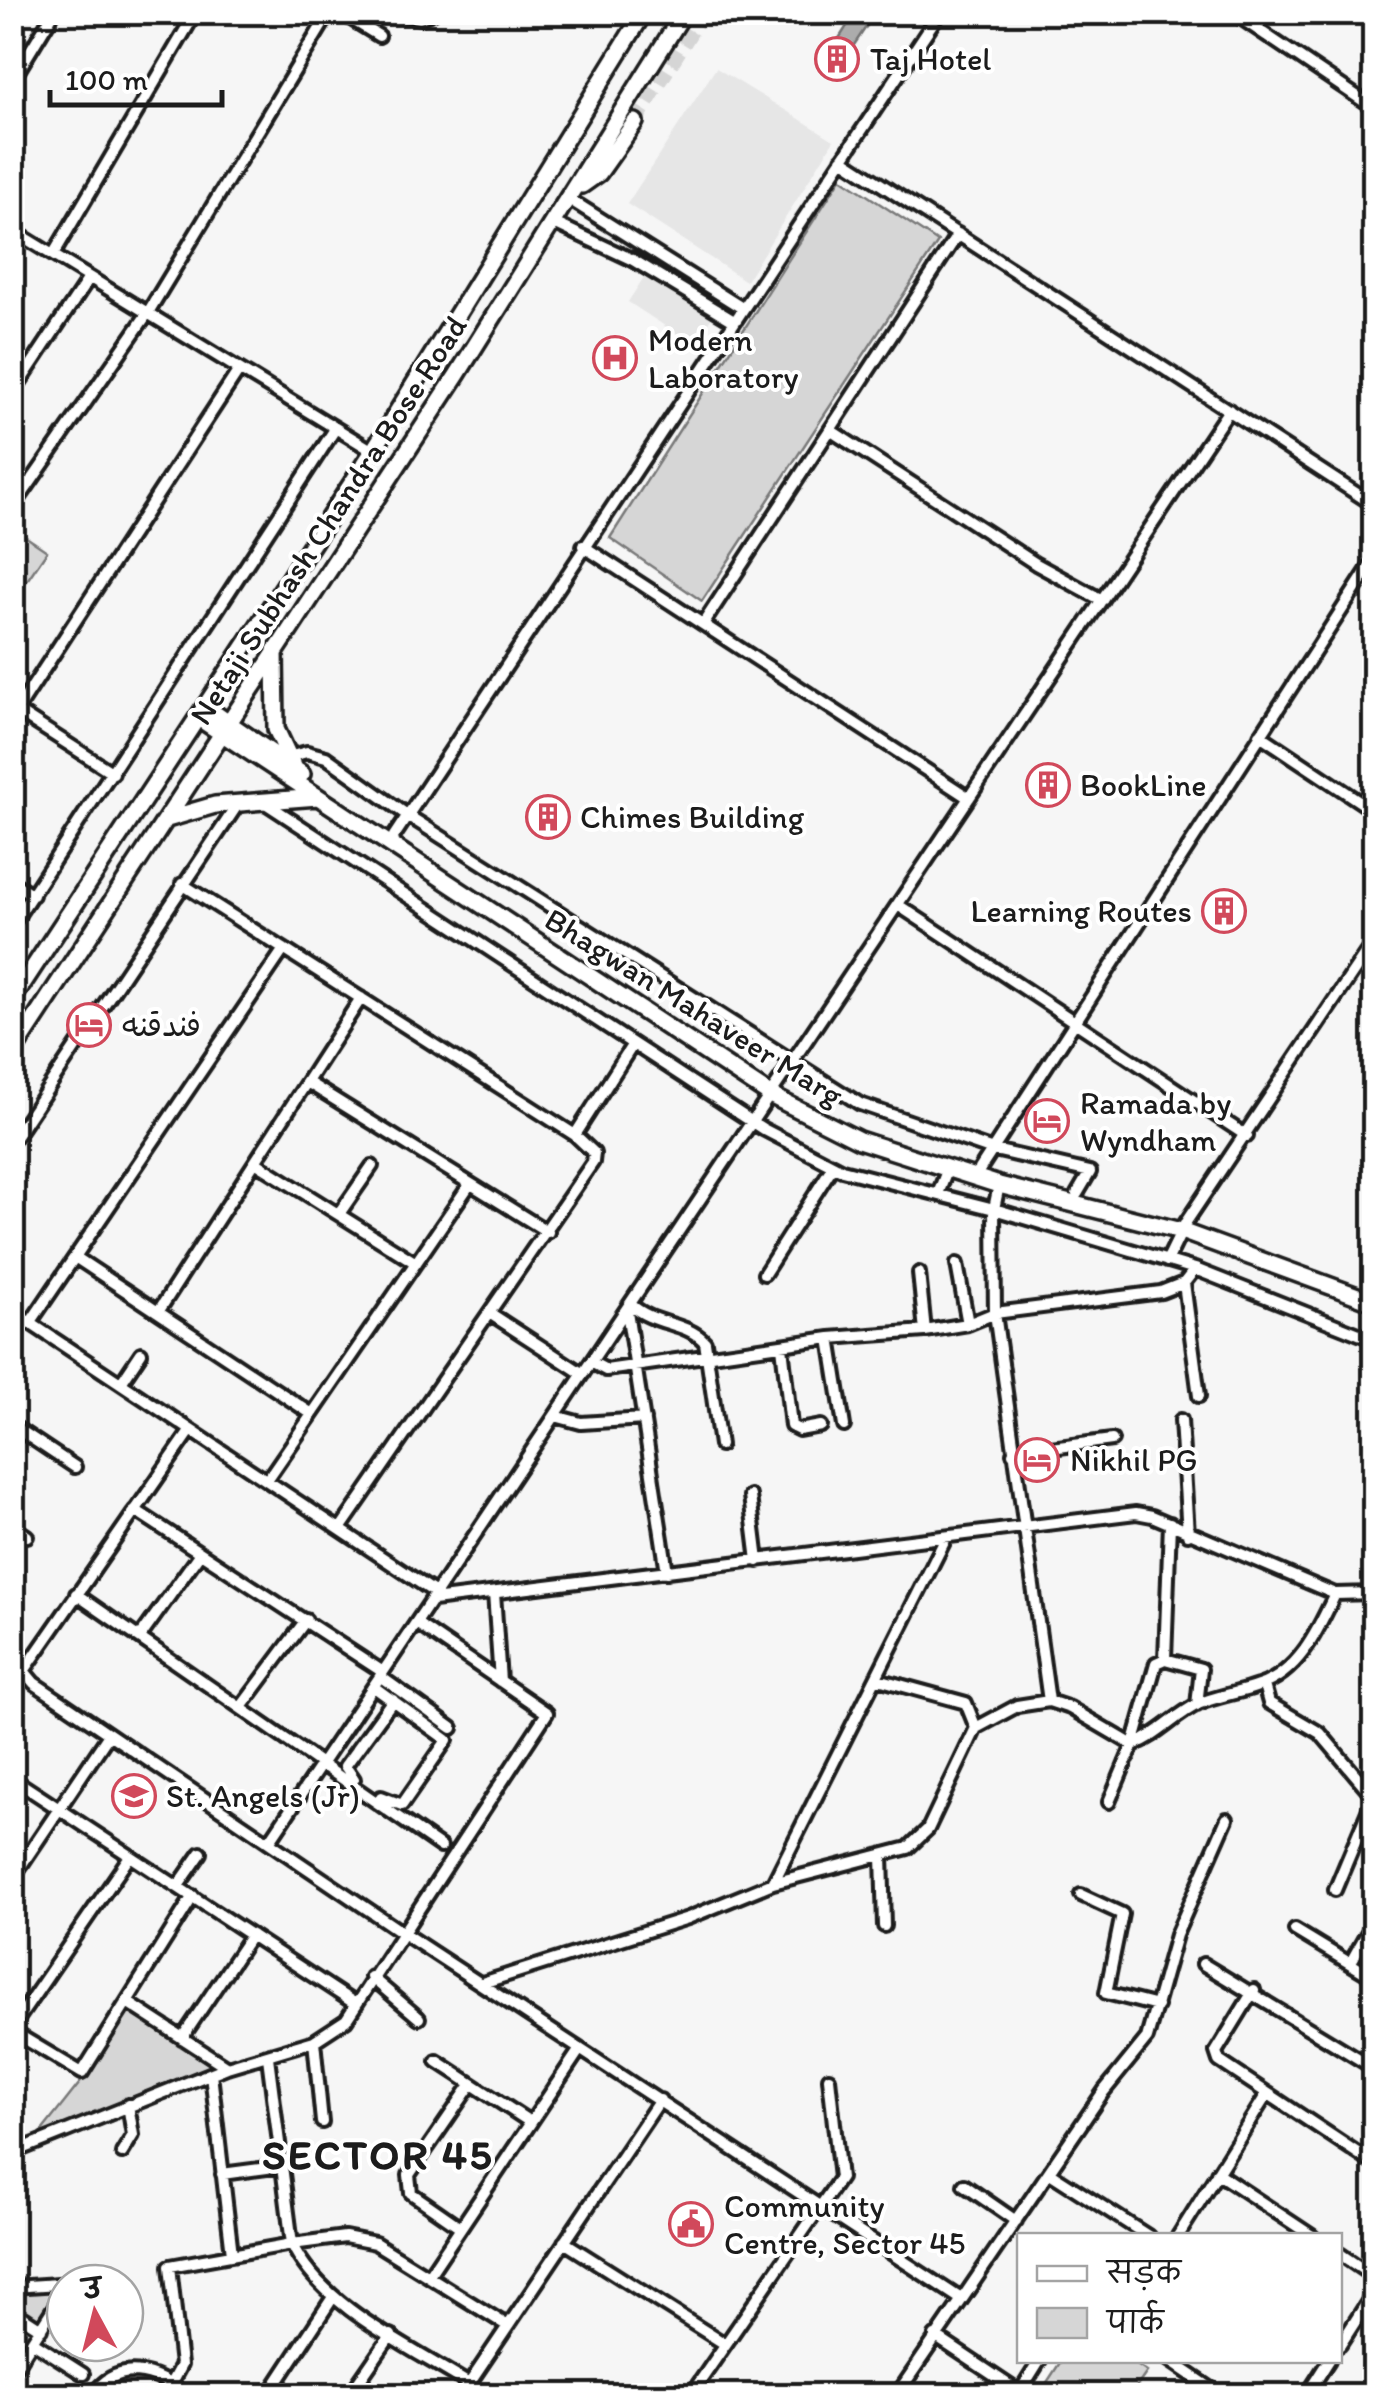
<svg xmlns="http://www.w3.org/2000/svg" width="1387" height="2408" font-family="Itim,'Playpen Sans Arabic','Playpen Sans Deva',sans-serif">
<rect width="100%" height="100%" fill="#f6f6f6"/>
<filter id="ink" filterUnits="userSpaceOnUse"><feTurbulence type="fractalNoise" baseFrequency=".01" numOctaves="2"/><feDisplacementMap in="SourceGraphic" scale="20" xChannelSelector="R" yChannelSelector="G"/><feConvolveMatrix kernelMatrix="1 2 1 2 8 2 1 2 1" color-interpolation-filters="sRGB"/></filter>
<g filter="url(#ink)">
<path fill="#e6e6e6" d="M716 68 834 140 746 281 627 204Z
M646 274 712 317 694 345 628 302Z"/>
<path fill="#d6d6d6" stroke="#797979" stroke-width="2.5" d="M841 178 938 242 702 601 610 538Z
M13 528 47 551 13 601Z
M129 2006 220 2066 34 2141 83 2079Z
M56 2290 36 2322 13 2308 12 2293Z
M1061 2361H1131L1147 2372 1131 2395H1050L1042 2390Z"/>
<path fill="#acacac" stroke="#727272" stroke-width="2.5" d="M854 15 868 24 846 57 833 48Z"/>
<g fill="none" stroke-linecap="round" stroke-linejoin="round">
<path stroke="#d5d5d5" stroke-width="15" stroke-dasharray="15 8" stroke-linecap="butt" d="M635 122 703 12"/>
<g stroke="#1c1c1c" stroke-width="18">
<path id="street" d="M340 12 379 36
M386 12 420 18 434 12
M1232 12 1374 108
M12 81 54 12
M842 159 1374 505
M569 199 742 308
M554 223 633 260 734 321
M12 230 373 451
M53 255 196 12
M12 394 89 278
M830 430 1036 564 1102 600
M12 509 147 314 330 12
M583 546 969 798
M703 624 958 234
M17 711 113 773
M12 718 239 370
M1260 735 1374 811
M288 757 307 752 326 757 407 815 860 1104 990 1149 1090 1172 1077 1194
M264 802 763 1129 842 1170 994 1209 1195 1269 1374 1340
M394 836 940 12
M12 882 33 895
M182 884 575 1135 594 1153 593 1162 340 1529
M898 905 1247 1136
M12 925 335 429
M307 1082 548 1232
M575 1135 633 1044
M12 1142 238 804
M255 1162 416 1263
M980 1169 1374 560
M999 1185 994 1209 995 1313 1049 1701
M938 1194 948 1168
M339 1214 372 1166
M75 1257 312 1414
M1167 1261 1186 1222 1374 941
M957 1264 968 1324
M919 1273 925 1331
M764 1274 833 1166
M1184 1283 1199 1396
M630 1304C654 1326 686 1321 705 1342L720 1445
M12 1311 437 1594
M627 1311 667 1572
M158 1312 361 998
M491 1314 583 1374
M30 1323 284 949
M830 1338 925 1331 968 1324 995 1313 1161 1292 1184 1283 1195 1269
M782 1346 791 1426 799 1430 821 1426
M591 1362 606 1370 830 1338 844 1426
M121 1383 141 1353
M555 1416 581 1423 644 1419
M1181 1420 1188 1534
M12 1425 75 1467
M191 1430 24 1671 34 1683 400 1931 961 2299
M1013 1453 1112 1440
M267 1480 470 1184
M750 1496 758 1561
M135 1510 383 1672
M12 1526 27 1536
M494 1593 500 1681
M76 1594 441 1847
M433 1600 1136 1513 1152 1516 1335 1594 1374 1593
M140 1637 200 1553
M1165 1659 1170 1523
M381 1677 452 1728
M878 1679 966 1703 976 1728
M1264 1685 1269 1703 1320 1733 1374 1797 1335 1890
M374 1687 447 1740 402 1805 381 1797
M242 1706 306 1620
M12 1778 354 2003
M354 1779 345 1766 393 1700
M1109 1802 1133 1745 1156 1663 1165 1659 1201 1669 1197 1705
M269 1842 1229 410
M882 1855 884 1926
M12 1879 108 1736
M773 1883 946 1538
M178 1886 201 1853
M1081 1895 1122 1914 1106 1993 1157 2006
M1295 1930 1374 1978
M1351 1962 1374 1921
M1203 1964 1374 2068
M371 1977 419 2018
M482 1983 688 1918 773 1883 908 1848 928 1829 976 1728 1017 1706 1049 1701 1070 1708 1133 1745C1158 1736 1175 1715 1198 1704 1217 1696 1239 1693 1258 1686 1299 1673 1318 1630 1335 1594
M1254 1990 1216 2052 1219 2061 1374 2164
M127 2002 227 2067
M12 2028 130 1856
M12 2031 82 2073 193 1896
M182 2038 251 1935
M314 2041 322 2122
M268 2057 292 2244 345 2237 375 2243 508 2326
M437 2061 530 2122
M211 2074 232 2254
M12 2153 227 2067 314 2041 346 2020 547 1713 416 1623
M122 2153 133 2135 128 2105
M1050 2173 1148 2236
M1217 2173 1312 2236
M222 2174 282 2166
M964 2185 1016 2221
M460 2227 411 2193 409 2175 470 2086
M1178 2236 1267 2094
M564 2242 725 2344
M1340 2254 1374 2277
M429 2275 580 2049
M12 2287 59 2284 63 2293 12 2373
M12 2310 41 2329
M935 2336 1025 2396
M33 2342 83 2374
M1340 2345 1374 2292
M1169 2360 1222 2396
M1020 2392 1040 2360
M92 2396C117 2359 156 2370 186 2396
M164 2396 181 2365 170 2266 292 2244C320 2306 412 2348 469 2384
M268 2396 333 2297
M349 2396 391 2335
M461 2396 660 2100
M690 2396 840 2178 829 2078
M896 2396 1104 2091 1147 2038 1176 1935 1227 1819
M1306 2396 1329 2360"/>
</g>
<g stroke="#1c1c1c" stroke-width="22">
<path id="secondary" d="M582 185 599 173 635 122
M275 650 276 729 292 763
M207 708 302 774
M200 719 770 1095 859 1140 999 1185 1181 1231 1374 1302
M167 819 215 805 318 797
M12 1000 373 451 644 12
M12 1054 457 375 684 12"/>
</g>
<use href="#street" stroke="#fff" stroke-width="10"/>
<use href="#secondary" stroke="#fff" stroke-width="15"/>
</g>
</g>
<defs>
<g id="building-ring" transform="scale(2.25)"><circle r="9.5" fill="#fff" stroke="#d1495b" stroke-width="1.5"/><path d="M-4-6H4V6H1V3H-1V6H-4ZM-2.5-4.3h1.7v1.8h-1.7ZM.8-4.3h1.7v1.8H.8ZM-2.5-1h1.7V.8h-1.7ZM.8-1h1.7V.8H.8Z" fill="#d1495b"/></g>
<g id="hospital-ring" transform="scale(2.25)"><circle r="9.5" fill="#fff" stroke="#d1495b" stroke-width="1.5"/><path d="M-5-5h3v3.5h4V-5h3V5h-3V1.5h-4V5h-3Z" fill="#d1495b"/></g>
<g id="hotel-ring" transform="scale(2.25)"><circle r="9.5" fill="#fff" stroke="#d1495b" stroke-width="1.5"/><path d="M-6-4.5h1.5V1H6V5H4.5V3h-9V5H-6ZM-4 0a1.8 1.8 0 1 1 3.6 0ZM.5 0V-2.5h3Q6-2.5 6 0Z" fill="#d1495b"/></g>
<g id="school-ring" transform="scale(2.25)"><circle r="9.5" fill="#fff" stroke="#d1495b" stroke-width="1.5"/><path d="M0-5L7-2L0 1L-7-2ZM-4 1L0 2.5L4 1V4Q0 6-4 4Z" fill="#d1495b"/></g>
<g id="civic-ring" transform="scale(2.25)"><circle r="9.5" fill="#fff" stroke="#d1495b" stroke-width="1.5"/><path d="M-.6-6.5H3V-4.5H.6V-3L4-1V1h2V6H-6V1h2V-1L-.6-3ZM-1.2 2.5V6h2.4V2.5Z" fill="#d1495b"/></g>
</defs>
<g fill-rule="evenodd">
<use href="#building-ring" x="837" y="59"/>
<use href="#hospital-ring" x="615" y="358"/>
<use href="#building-ring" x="1048" y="785"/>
<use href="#building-ring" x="548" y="817"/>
<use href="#building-ring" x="1224" y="911"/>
<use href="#hotel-ring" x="89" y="1025"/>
<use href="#hotel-ring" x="1047" y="1121"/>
<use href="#hotel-ring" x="1037" y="1460"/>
<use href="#school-ring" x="134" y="1796"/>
<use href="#civic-ring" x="691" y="2224"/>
</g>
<g text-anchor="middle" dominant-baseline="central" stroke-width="8" stroke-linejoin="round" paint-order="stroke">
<g font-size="32" fill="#1c1c1c" stroke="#fff" text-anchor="start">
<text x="870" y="59">Taj Hotel</text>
<text x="648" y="340">Modern<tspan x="648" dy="37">Laboratory</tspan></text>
<text x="1080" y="785">BookLine</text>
<text x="580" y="817">Chimes Building</text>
<text x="1192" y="911" text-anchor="end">Learning Routes</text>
<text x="122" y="1025">فندقنه</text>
<text x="1080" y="1103">Ramada by<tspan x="1080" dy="37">Wyndham</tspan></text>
<text x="1070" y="1460">Nikhil PG</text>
<text x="166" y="1796">St. Angels (Jr)</text>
<text x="724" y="2206">Community<tspan x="724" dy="37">Centre, Sector 45</tspan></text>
</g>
<g font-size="32" fill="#1c1c1c" stroke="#fff">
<text transform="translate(328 520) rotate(-57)">Netaji Subhash Chandra Bose Road</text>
<text transform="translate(694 1007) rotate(32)">Bhagwan Mahaveer Marg</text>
</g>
<g font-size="42" font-weight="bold" letter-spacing="2.5" fill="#1c1c1c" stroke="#fff">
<text x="378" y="2154">SECTOR 45</text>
</g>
</g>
<rect width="1387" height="2408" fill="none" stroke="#fff" stroke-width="50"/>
<rect x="25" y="25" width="1337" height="2358" fill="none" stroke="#1c1c1c" stroke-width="4" filter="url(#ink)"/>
<rect x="1017" y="2233" width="325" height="130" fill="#ffffff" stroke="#a4a4a4" stroke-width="2.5"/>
<rect x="1037" y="2266" width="50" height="15" fill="#ffffff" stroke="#a4a4a4" stroke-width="2.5"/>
<text x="1107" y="2283" font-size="30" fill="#1c1c1c">सड़क</text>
<rect x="1037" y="2308" width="50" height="30" fill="#d6d6d6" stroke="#a4a4a4" stroke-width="2.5"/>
<text x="1107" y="2333" font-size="30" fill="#1c1c1c">पार्क</text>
<g transform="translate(95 2313) rotate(353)"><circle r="48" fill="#ffffff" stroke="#a4a4a4" stroke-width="2.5"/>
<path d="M0-8L18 38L0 25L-18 38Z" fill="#d1495b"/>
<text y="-15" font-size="28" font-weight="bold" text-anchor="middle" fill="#1c1c1c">उ</text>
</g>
<path d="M50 90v15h172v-15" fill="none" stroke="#1c1c1c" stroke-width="5"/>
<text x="65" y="90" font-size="30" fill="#1c1c1c" stroke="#ffffff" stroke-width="8" paint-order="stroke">100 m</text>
</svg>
